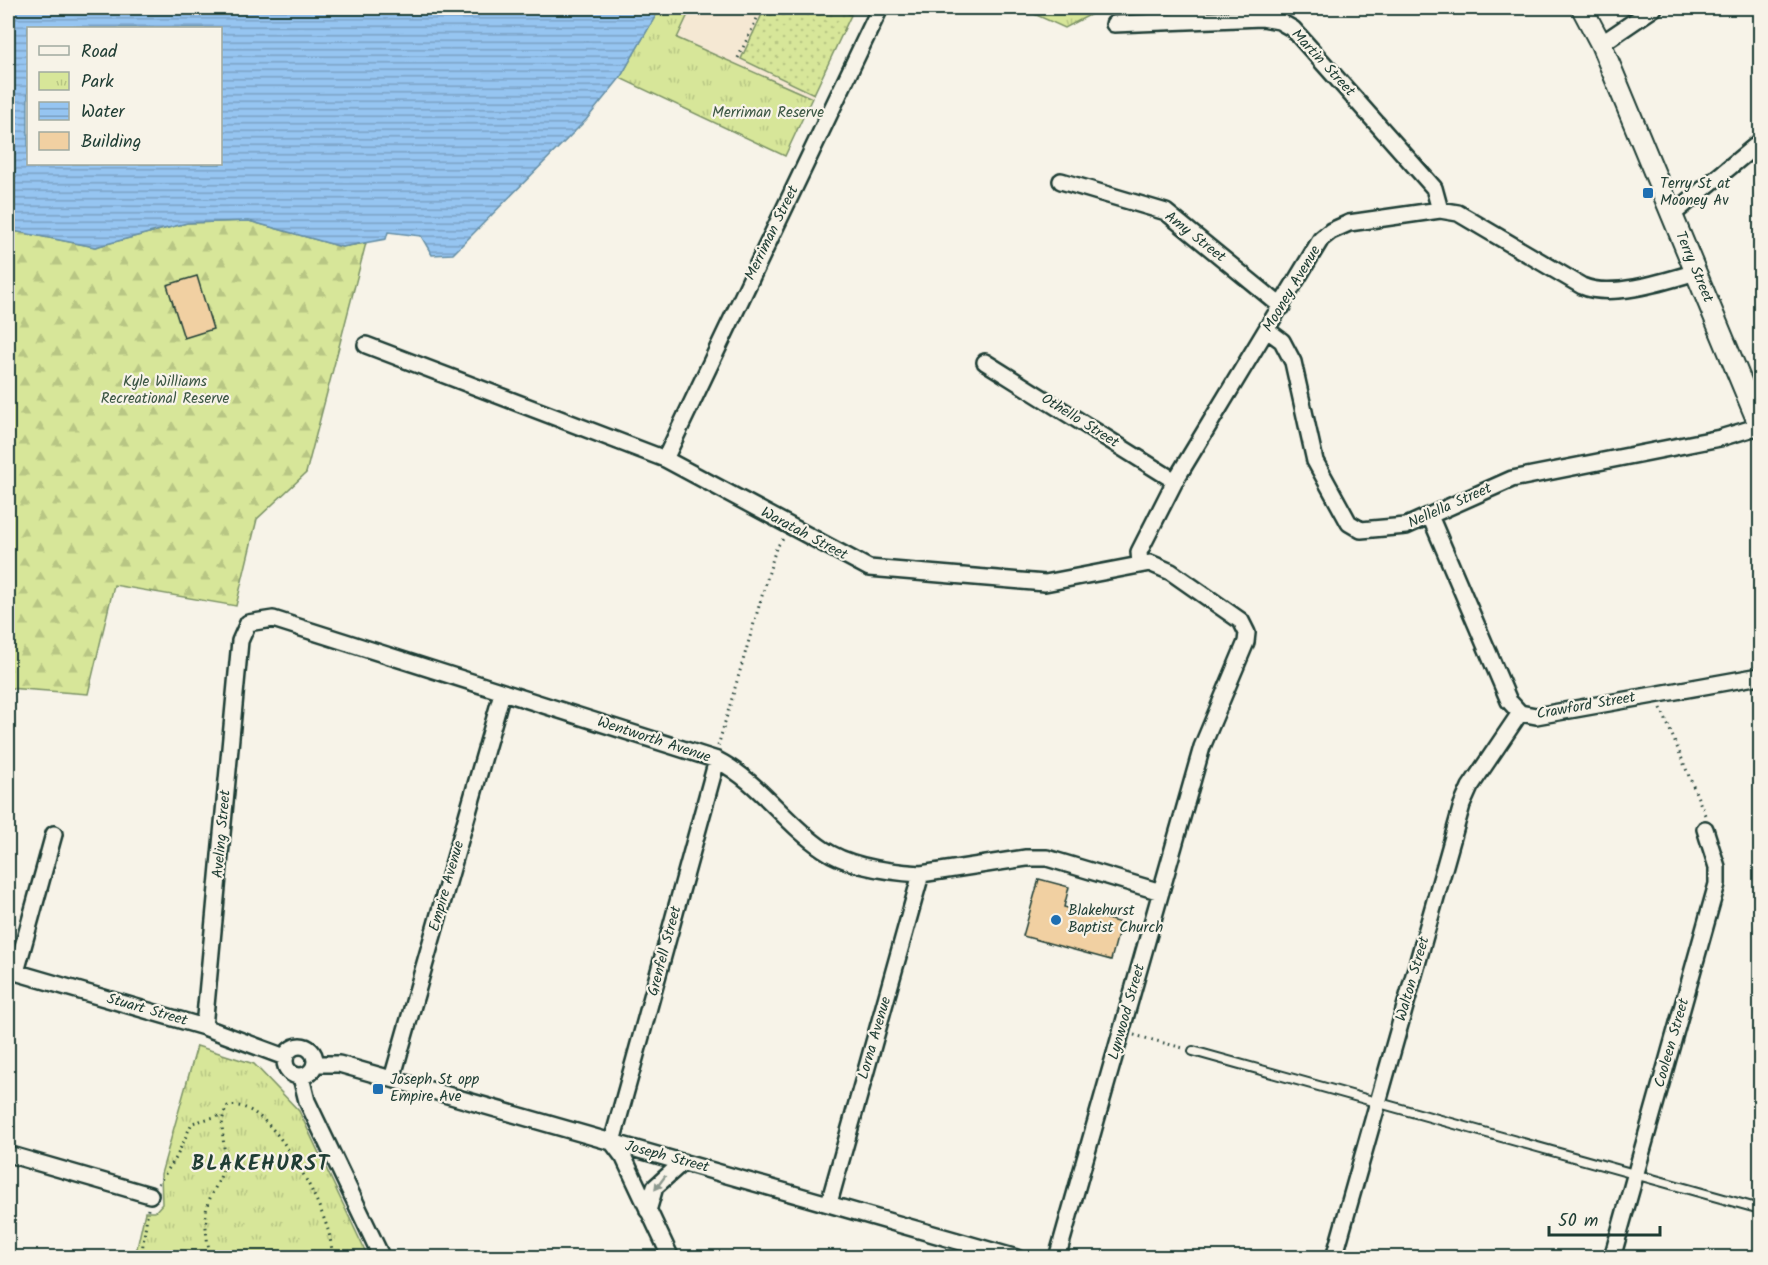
<svg xmlns="http://www.w3.org/2000/svg" width="1768" height="1265" font-family="Kalam,sans-serif">
<defs>
<pattern id="grass-dots" width="8" height="8" patternUnits="userSpaceOnUse" patternTransform="scale(1.5)"><rect width="8" height="8" fill="#d7e699"/><path d="M2 2h.1M6 6h.1" fill="none" stroke="#b8c684" stroke-width="1.8" stroke-linecap="round"/></pattern>
<pattern id="forest-firs" width="22" height="20" patternUnits="userSpaceOnUse" patternTransform="scale(1.5)"><rect width="22" height="20" fill="#d7e699"/><path d="M5 1l3.5 6h-7zM16 11l3.5 6h-7z" fill="#b8c684"/></pattern>
<pattern id="park-tufts" width="24" height="20" patternUnits="userSpaceOnUse" patternTransform="scale(1.5)"><rect width="24" height="20" fill="#d7e699"/><path d="M3 7l-1-3M5 7V3M7 7l1-3M15 17l-1-3M17 17v-4M19 17l1-3" fill="none" stroke="#b8c684"/></pattern>
<pattern id="water-rules" width="6" height="5" patternUnits="userSpaceOnUse" patternTransform="scale(1.5)"><rect width="6" height="5" fill="#96c5f1"/><path d="M0 2.5h6" fill="none" stroke="#7aa1c4"/></pattern>
</defs>
<rect width="100%" height="100%" fill="#f7f3e8"/>
<filter id="ink" filterUnits="userSpaceOnUse"><feTurbulence type="fractalNoise" baseFrequency=".0167" numOctaves="2"/><feDisplacementMap in="SourceGraphic" scale="12" xChannelSelector="R" yChannelSelector="G"/><feConvolveMatrix kernelMatrix="1 2 1 2 8 2 1 2 1" color-interpolation-filters="sRGB"/></filter>
<g filter="url(#ink)">
<path fill="#f5e8d3" d="M691 8H855L812 98 677 38Z"/>
<path fill="url(#grass-dots)" stroke="#7b9266" stroke-width="1.5" d="M765 8H836L851 15 814 94 741 59Z"/>
<path fill="url(#forest-firs)" stroke="#7b9266" stroke-width="1.5" d="M249 221 342 247 366 243 306 473 257 519 236 606 114 585 88 694 8 688V230L95 247 187 223Z"/>
<path fill="url(#park-tufts)" stroke="#7b9266" stroke-width="1.5" d="M660 8H691L677 38 812 98 785 156 620 78Z
M1021 8H1103L1065 28Z
M197 1046 254 1064 299 1111 368 1257H135L145 1212H155L162 1204 161 1174Z"/>
<path fill="url(#water-rules)" stroke="#668fa5" stroke-width="1.5" fill-rule="evenodd" d="M8 8H660L620 78 586 120 453 254 432 255 421 236 388 232 386 239 342 247 249 221 187 223 95 247 8 230ZM28 28H220V164H28Z"/>
<path fill="#f1d0a2" stroke="#1f3d34" stroke-width="1.5" d="M197 276 213 329 184 338 167 285Z
M1039 879 1069 887 1064 907 1121 923 1111 960 1023 936Z"/>
<g fill="none" stroke-linecap="round" stroke-linejoin="round">
<g stroke="#1f3d34" stroke-width="12">
<path id="service" d="M1193 1051 1760 1209"/>
</g>
<g stroke="#1f3d34" stroke-width="20">
<path id="minor" d="M1114 24 1262 18 1279 21 1293 29 1434 188 1440 210
M1601 44 1654 8
M1061 181 1166 212 1282 307
M1672 215 1760 142
M1267 330 1282 341 1293 362 1315 461 1349 523 1361 530 1406 526 1512 479 1720 438 1760 426
M366 345 665 459 869 568 1045 583 1150 563 1171 572 1241 621 1247 633 1246 642 1202 747 1057 1258
M985 362 1175 481
M665 459 880 8
M1430 516 1509 701 1520 713 1536 716 1760 676
M1140 564 1139 552 1175 481 1321 239 1331 231 1349 223 1440 210 1458 213 1582 286C1611 299 1666 281 1696 272
M8 970 204 1027 285 1057
M16 972 54 834
M204 1027 240 641 248 623 273 619 717 760C760 782 784 823 823 849 849 867 889 872 921 874L1026 858H1047L1161 892
M285 1061a15 15 0 1 1 30 0a15 15 0 1 1-30 0Z
M315 1064H339L1017 1258
M301 1077 307 1101 382 1258
M392 1079 502 693
M612 1142 717 760
M612 1142 624 1158 671 1258
M8 1154 150 1195
M829 1203 921 874
M648 1211 655 1187 683 1162
M1334 1258 1462 805 1470 787 1520 713
M1612 1258 1717 884V867L1705 829"/>
</g>
<g stroke="#1f3d34" stroke-width="24">
<path id="tertiary" d="M1582 8 1601 44 1760 427"/>
</g>
<path stroke="#1f3d34" stroke-width="3" stroke-dasharray="1.5 4.5" stroke-linecap="butt" d="M738 58 762 8
M1661 708 1705 815
M718 746 776 548 783 539
M1134 1035 1183 1048
M158 1184 176 1158 192 1123 222 1115
M141 1258 148 1209
M211 1258C207 1243 205 1227 206 1212 208 1195 222 1181 224 1164 227 1145 216 1122 228 1106 270 1097 318 1197 328 1230 331 1239 331 1249 334 1258"/>
<use href="#service" stroke="#f7f3e8" stroke-width="8"/>
<use href="#minor" stroke="#f7f3e8" stroke-width="15"/>
<use href="#tertiary" stroke="#f7f3e8" stroke-width="20"/>
</g>
<defs><path id="oneway-solid" d="M-6-.8H1V-3.2L6.5 0L1 3.2V.8H-6Z" transform="scale(1.5)"/></defs>
<use fill="#8b988e" href="#oneway-solid" transform="translate(660 1183) rotate(127)"/>
</g>
<g fill="#1f6fb2" stroke="#f7f3e8" stroke-width="2">
<rect x="1642" y="187" width="12" height="12" rx="3"/>
<circle cx="1056" cy="920" r="6"/>
<rect x="372" y="1083" width="12" height="12" rx="3"/>
</g>
<g text-anchor="middle" dominant-baseline="central" stroke-width="4.5" stroke-linejoin="round" paint-order="stroke">
<g font-size="15" fill="#1f3d34" stroke="#f7f3e8">
<text transform="translate(1323 63) rotate(47)">Martin Street</text>
<text transform="translate(772 233) rotate(-64)">Merriman Street</text>
<text transform="translate(1195 237) rotate(38)">Amy Street</text>
<text transform="translate(1694 267) rotate(67)">Terry Street</text>
<text transform="translate(1292 289) rotate(-59)">Mooney Avenue</text>
<text transform="translate(1080 421) rotate(32)">Othello Street</text>
<text transform="translate(1450 506) rotate(-24)">Nellella Street</text>
<text transform="translate(804 534) rotate(28)">Waratah Street</text>
<text transform="translate(1586 706) rotate(-10)">Crawford Street</text>
<text transform="translate(654 740) rotate(18)">Wentworth Avenue</text>
<text transform="translate(222 834) rotate(-85)">Aveling Street</text>
<text transform="translate(447 886) rotate(-74)">Empire Avenue</text>
<text transform="translate(665 951) rotate(-75)">Grenfell Street</text>
<text transform="translate(1413 979) rotate(-74)">Walton Street</text>
<text transform="translate(147 1010) rotate(16)">Stuart Street</text>
<text transform="translate(1127 1012) rotate(-74)">Lynwood Street</text>
<text transform="translate(875 1038) rotate(-74)">Lorna Avenue</text>
<text transform="translate(1672 1043) rotate(-74)">Cooleen Street</text>
<text transform="translate(667 1157) rotate(15)">Joseph Street</text>
</g>
<g font-size="15" fill="#3b5643" stroke="#f7f3e8">
<text x="768" y="113">Merriman Reserve</text>
<text x="165" y="382">Kyle Williams<tspan x="165" dy="17">Recreational Reserve</tspan></text>
</g>
<g font-size="15" fill="#1f3d34" stroke="#f7f3e8" text-anchor="start">
<text x="1660" y="184">Terry St at<tspan x="1660" dy="17">Mooney Av</tspan></text>
<text x="1068" y="911">Blakehurst<tspan x="1068" dy="17">Baptist Church</tspan></text>
<text x="390" y="1080">Joseph St opp<tspan x="390" dy="17">Empire Ave</tspan></text>
</g>
<g font-size="21" font-weight="bold" letter-spacing="1.5" fill="#1f3d34" stroke="#f7f3e8">
<text x="261" y="1164">BLAKEHURST</text>
</g>
</g>
<rect width="1768" height="1265" fill="none" stroke="#f7f3e8" stroke-width="30"/>
<rect x="15" y="15" width="1738" height="1235" fill="none" stroke="#1f3d34" stroke-width="2" filter="url(#ink)"/>
<rect x="27" y="27" width="195" height="138" fill="#f7f3e8" stroke="#a1aaa0" stroke-width="1.5"/>
<rect x="39" y="46" width="30" height="9" fill="#f7f3e8" stroke="#a1aaa0" stroke-width="1.5"/>
<text x="81" y="57" font-size="18" fill="#1f3d34">Road</text>
<rect x="39" y="72" width="30" height="18" fill="url(#park-tufts)" stroke="#a1aaa0" stroke-width="1.5"/>
<text x="81" y="87" font-size="18" fill="#1f3d34">Park</text>
<rect x="39" y="102" width="30" height="18" fill="url(#water-rules)" stroke="#a1aaa0" stroke-width="1.5"/>
<text x="81" y="117" font-size="18" fill="#1f3d34">Water</text>
<rect x="39" y="132" width="30" height="18" fill="#f1d0a2" stroke="#a1aaa0" stroke-width="1.5"/>
<text x="81" y="147" font-size="18" fill="#1f3d34">Building</text>
<path d="M1549 1226v9h111v-9" fill="none" stroke="#1f3d34" stroke-width="3"/>
<text x="1558" y="1226" font-size="18" fill="#1f3d34" stroke="#f7f3e8" stroke-width="4.5" paint-order="stroke">50 m</text>
</svg>
